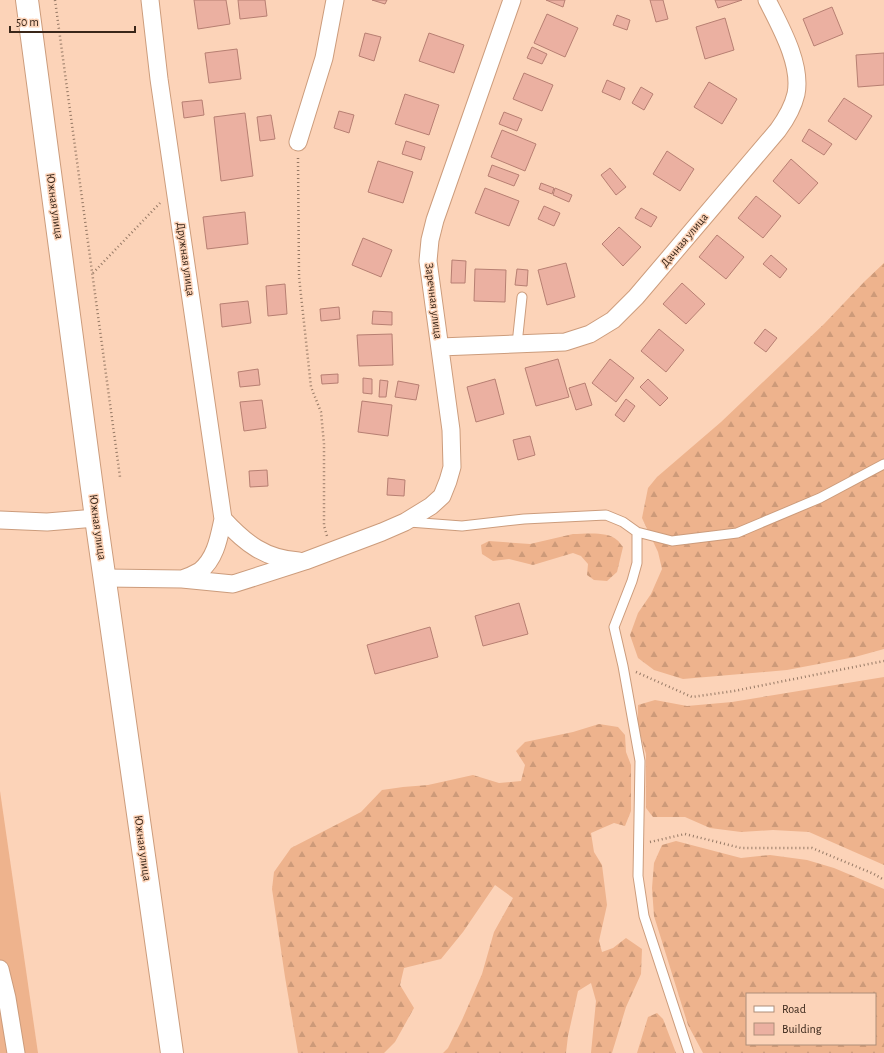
<svg xmlns="http://www.w3.org/2000/svg" width="884" height="1053" font-family="'Alegreya Sans',sans-serif">
<defs>
<pattern id="forest-firs" width="22" height="20" patternUnits="userSpaceOnUse"><rect width="22" height="20" fill="#eeb38d"/><path d="M5 1l3.5 6h-7zM16 11l3.5 6h-7z" fill="#cd9a79"/></pattern>
</defs>
<rect width="100%" height="100%" fill="#fcd3b8"/>
<path fill="url(#forest-firs)" fill-rule="evenodd" d="M884 263V649L855 657 787 670 683 679 654 670 638 658 630 635 638 613 651 594 662 569 658 552 642 518 648 488 657 477 721 422 824 324 865 281Z
M573 534C585 534 608 531 617 540 619 541 621 545 623 547L617 572 607 581 594 580 587 575 588 564 581 556 573 553 533 565 509 559 493 561 482 554 481 545 489 541 530 544Z
M884 677V865L809 832 773 830 741 832 710 828 685 817H653L646 808V754L638 727V705L655 700 687 706 732 702Z
M599 724 618 727 625 735 626 752 631 765V811L625 826 614 823 591 833 594 852 602 865 607 905 599 941 602 952 613 948 626 938 642 949 641 974 626 1007 612 1053H591L596 1001 591 983 578 991 568 1036 566 1053H443L448 1048 462 1020 482 974 494 932 513 898 495 885 463 932 441 959 404 968 400 985 414 1008 395 1042 384 1053H298L285 977 272 889 274 872 291 848 361 812 382 790 403 787 428 785 473 775 499 783 521 781 525 765 516 751 525 742 573 732Z
M676 841 741 858 770 855 807 860 834 868 884 889V1053H703L688 1025 654 916 652 888 654 863 662 845ZM747 994H875V1044H747Z
M657 1013 663 1019 676 1053H637L648 1017Z"/>
<path fill="#eeb38d" d="M0 791 38 1053H0Z"/>
<path fill="#ebb0a1" stroke="#b77f72" d="M194 0H226L230 24 198 29Z
M238 0H265L267 16 240 19Z
M372 0H387L385 4Z
M546 0H565L563 7Z
M650 0H663L668 19 656 22Z
M715 0H742L718 8Z
M832 7 843 34 814 46 803 19Z
M547 14 578 28 565 57 534 43Z
M617 15 630 20 627 30 613 25Z
M725 18 734 50 705 59 696 27Z
M365 33 381 37 374 61 359 56Z
M429 33 464 45 454 73 419 61Z
M532 47 547 54 542 64 527 58Z
M237 49 241 79 209 83 205 53Z
M884 53V85L858 87 856 55Z
M524 73 553 85 542 111 513 99Z
M607 80 625 88 620 100 602 92Z
M709 82 737 99 722 124 694 107Z
M641 87 653 94 644 110 632 103Z
M405 94 439 105 429 135 395 124Z
M844 98 872 116 856 140 828 121Z
M202 100 204 115 184 118 182 102Z
M339 111 354 115 349 133 334 128Z
M504 112 522 119 517 131 499 124Z
M245 113 253 176 221 181 214 117Z
M271 115 275 139 260 141 257 117Z
M809 129 832 144 824 155 802 141Z
M502 130 536 144 525 171 491 157Z
M406 141 425 147 421 160 402 154Z
M667 151 694 169 680 191 653 174Z
M791 159 818 183 799 204 773 181Z
M378 161 413 172 403 203 368 192Z
M492 165 519 175 514 186 488 176Z
M610 168 626 187 616 195 601 175Z
M541 183 554 188 552 194 539 189Z
M485 188 519 201 509 226 475 213Z
M555 188 572 195 569 202 553 195Z
M756 196 781 216 763 238 738 218Z
M544 206 560 213 554 226 538 219Z
M641 208 657 217 651 227 635 218Z
M245 212 248 244 207 249 203 217Z
M619 227 641 247 623 266 602 244Z
M717 235 744 257 726 279 699 257Z
M363 238 392 250 381 277 352 265Z
M771 255 787 269 780 278 763 264Z
M452 260 466 261 465 283H451Z
M566 263 575 297 547 305 538 270Z
M475 269 506 270 505 302 474 301Z
M517 269 528 270 527 286 515 285Z
M682 283 705 304 686 324 663 304Z
M285 284 287 314 268 316 266 286Z
M248 301 251 323 222 327 220 304Z
M339 307 340 319 321 321 320 309Z
M373 311 392 312V325L372 324Z
M659 329 684 350 666 372 641 351Z
M765 329 777 338 766 352 754 343Z
M392 334 393 365 359 366 357 335Z
M558 359 569 397 536 406 525 368Z
M610 359 634 378 616 402 592 383Z
M258 369 260 385 240 387 238 372Z
M338 374V383L322 384 321 375Z
M363 378 372 379V394L363 393Z
M495 379 504 414 476 422 467 387Z
M648 379 668 398 660 406 640 387Z
M380 380 388 381 386 397H379Z
M398 381 419 385 416 400 395 397Z
M585 383 592 405 576 410 569 388Z
M626 399 635 406 624 422 615 415Z
M262 400 266 428 244 431 240 402Z
M362 401 392 405 388 436 358 432Z
M530 436 535 455 518 460 513 440Z
M267 470 268 486 250 487 249 471Z
M388 478 405 480 404 496 387 495Z
M519 603 528 634 483 646 475 616Z
M430 627 438 657 375 674 367 645Z"/>
<g fill="none" stroke-linecap="round" stroke-linejoin="round">
<g stroke="#cc9c7c" stroke-width="11">
<path id="lane" d="M517 344 522 297
M409 522 462 526 524 519 606 515 623 522 637 532 672 541 737 533 820 498 884 464
M637 532V563L632 581 614 627 623 666 640 761 638 876 644 916 689 1053"/>
</g>
<g stroke="#cc9c7c" stroke-width="19">
<path id="street" d="M150 0 159 79 223 519C219 537 216 558 200 571 195 574 188 577 182 579
M298 142 324 58 335 0
M440 347 565 342 590 334 613 320 636 297 778 130C786 119 793 107 796 94 802 64 780 26 767 0
M223 519C245 543 265 559 299 561
M0 520 47 522 96 518
M105 578 182 579 233 584 305 561 382 532 405 522 431 506 442 496 448 481 452 467 451 430 428 261 430 240 435 220 512 0
M0 969 7 998 16 1053"/>
</g>
<g stroke="#cc9c7c" stroke-width="24">
<path id="secondary" d="M27 0 96 518 172 1053"/>
</g>
<path stroke="#967965" stroke-width="2.5" stroke-dasharray="1 3" stroke-linecap="butt" d="M55 0 120 477
M298 158 299 277 311 387 321 412 324 444V526L327 536
M93 273 160 203
M636 672 692 697 734 691 884 661
M650 842 685 834 741 848H812L874 874 884 880"/>
<use href="#lane" stroke="#fff" stroke-width="9"/>
<use href="#street" stroke="#fff" stroke-width="17"/>
<use href="#secondary" stroke="#fff" stroke-width="22"/>
</g>
<g text-anchor="middle" dominant-baseline="central" stroke-width="3" stroke-linejoin="round" paint-order="stroke">
<g font-size="12" fill="#392619" stroke="#fcd3b8">
<text transform="translate(55 206) rotate(82)">Южная улица</text>
<text transform="translate(684 240) rotate(-50)">Дачная улица</text>
<text transform="translate(186 259) rotate(82)">Дружная улица</text>
<text transform="translate(434 301) rotate(83)">Заречная улица</text>
<text transform="translate(98 527) rotate(82)">Южная улица</text>
<text transform="translate(143 848) rotate(82)">Южная улица</text>
</g>
</g>
<rect x="746" y="993" width="130" height="52" fill="#fcd3b8" stroke="#ae8e78"/>
<rect x="754" y="1006" width="20" height="6" fill="#ffffff" stroke="#ae8e78"/>
<text x="782" y="1013" font-size="12" fill="#392619">Road</text>
<rect x="754" y="1023" width="20" height="12" fill="#ebb0a1" stroke="#ae8e78"/>
<text x="782" y="1033" font-size="12" fill="#392619">Building</text>
<path d="M10 26v6h125v-6" fill="none" stroke="#392619" stroke-width="2"/>
<text x="16" y="26" font-size="12" fill="#392619" stroke="#fcd3b8" stroke-width="3" paint-order="stroke">50 m</text>
</svg>
